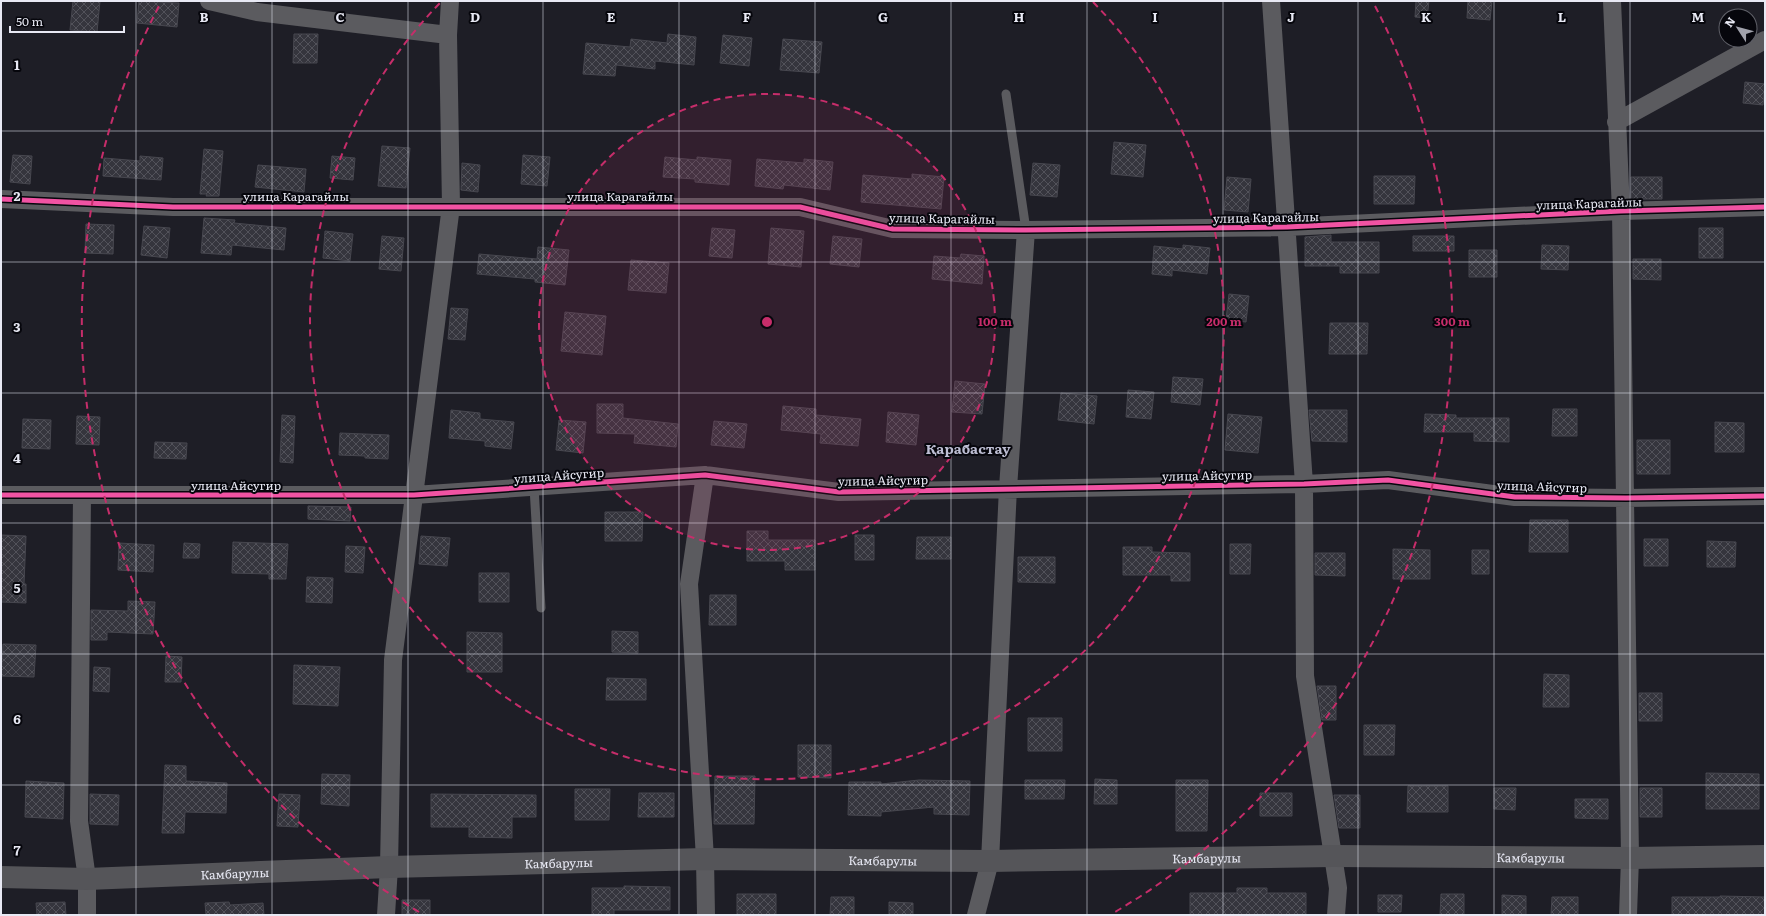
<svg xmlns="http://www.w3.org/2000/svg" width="1766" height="916" font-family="Literata,serif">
<defs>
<pattern id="building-cross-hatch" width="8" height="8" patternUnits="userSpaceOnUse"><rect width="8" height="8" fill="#35353d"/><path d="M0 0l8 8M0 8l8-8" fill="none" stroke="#52525a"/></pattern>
</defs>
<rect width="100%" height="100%" fill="#1e1e26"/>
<path fill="url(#building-cross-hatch)" stroke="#47474f" d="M73 1H100L97 32 70 30Z
M139 1 179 3 177 27 137 23Z
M1416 1H1429L1427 18 1415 17Z
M1468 1H1492L1490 20 1467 18Z
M294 34H318L317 63H293Z
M668 34 696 37 694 65 655 61V69L616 65 615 76 583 74 586 43 630 47 631 39 667 43Z
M723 35 752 38 749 66 720 63Z
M783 39 822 42 819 73 780 70Z
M1745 82 1765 84 1763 105 1743 103Z
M1114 142 1146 145 1143 177 1111 174Z
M382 146 410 148 406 188 378 186Z
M204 149 223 151 219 196H206L207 194H200Z
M13 155 32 156 30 184 10 182Z
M523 155 550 157 547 186 521 184Z
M140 156 163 158 161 180 103 176 104 158 140 161Z
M332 156 355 158 353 180 330 178Z
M665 157 697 160V157L731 160 729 185 695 182V179L663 177Z
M757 159 804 163V159L833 162 830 190 784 185 783 189 755 186Z
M462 163 480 165 478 192 461 190Z
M1033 163 1060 165 1057 197 1030 195Z
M258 165 306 169 304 192 255 187Z
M912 174 944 177 941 209 861 202 863 175 912 179Z
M1374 176H1415L1414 204H1374Z
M1227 177 1251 179 1248 212 1224 210Z
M1631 177H1662V199H1631Z
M204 218 235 220 234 223 286 228 284 250 232 245 231 255 201 253Z
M86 224 114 225 113 254 85 253Z
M144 226 170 228 167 258 141 255Z
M712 228 735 230 732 258 709 256Z
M771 228 804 231 801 267 768 264Z
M1699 228H1723V258H1699Z
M325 231 353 234 350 261 323 258Z
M1331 235V242H1379V273H1340V266H1305V237Z
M382 236 404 238 401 271 379 269Z
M833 236 862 239 859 267 830 264Z
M1413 236H1454V251H1413Z
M1183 245 1210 248 1207 274 1172 270V276L1152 274 1154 246 1183 249Z
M1542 245 1569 246 1568 270 1541 269Z
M538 247 569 250 565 285 535 282V279L477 274 479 254 537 259Z
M1469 250H1497V277H1469Z
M961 254 984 256 982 284 932 279 934 256 960 258Z
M1633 259H1661V280L1633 279Z
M631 260 669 263 666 293 628 290Z
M1229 294 1249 296 1246 322 1226 320Z
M451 308 468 309 465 340 448 339Z
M565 312 606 316 602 355 561 351Z
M1330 323H1368L1367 354H1329Z
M1173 377 1203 379 1200 405 1171 402Z
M955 381 985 384 982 414 952 412Z
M1128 390 1154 392 1151 419 1126 417Z
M1061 393 1097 396 1094 424 1058 420Z
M597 404H623V418L678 424 676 447 634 443 635 434 597 433Z
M783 406 816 409V415L861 419 858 446 820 443 821 434 781 430Z
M1553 409H1577V436H1552Z
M451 410 480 413V419L514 422 511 449 485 446V441L449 438Z
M1309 410H1347V442L1312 441Z
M888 412 919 415 916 445 886 442Z
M1228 414 1262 417 1258 453 1225 450Z
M1425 414 1456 415V418H1509V442L1474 441V432H1424Z
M282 415 295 416 293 463 280 462Z
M77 416 100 417 99 445 76 444Z
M23 419 51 420 50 449 22 448Z
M559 420 586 422 583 453 556 450Z
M714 421 747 424 744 448 711 445Z
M1715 422 1744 423V452H1715Z
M340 433 389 435 388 459 365 458V456L339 455Z
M1637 440H1670V474H1637Z
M155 442 187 443 186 459 154 458Z
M308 506 351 507 350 521 308 519Z
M605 512H643L642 541H605Z
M1530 520H1568V552H1529Z
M747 531H768V540H815V570H785V561H747Z
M1 535 26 536 24 584H26V603L1 602Z
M855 535H874V560H855Z
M421 536 450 538 447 566 419 564Z
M917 537H951V559H916Z
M1644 539H1668V566H1644Z
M1707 541 1736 542 1735 567H1707Z
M233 542 288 544 286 579H269V574L232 573Z
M119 543 154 545 153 572 118 570Z
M184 543 200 544 199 558H183Z
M1230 544H1251L1250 574H1230Z
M346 546 365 547 363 573 345 572Z
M1123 547H1152V552L1190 553V581H1171V575H1123Z
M1393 549 1430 550V579H1393Z
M1472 550H1489V574H1472Z
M1315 553H1345V576L1315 575Z
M1018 557H1055V583L1018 582Z
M479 573H509V602H479Z
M307 577 333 578 332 603 306 602Z
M710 595H736V625H709Z
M128 601 155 602 153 634 107 632V640H91V610L128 611Z
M612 631 638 632V653L612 652Z
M467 632 502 633V672H467Z
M3 644 36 645 34 677 1 676Z
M166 656 182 657 181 682H165Z
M294 665 340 667 338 706 293 704Z
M94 667 110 668 109 692 93 691Z
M1544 674 1569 675V707H1543Z
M607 678 646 679V700H606Z
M1317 686H1336V720H1322Z
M1639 693H1662V721H1639Z
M1028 718H1062V751H1028Z
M1364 725H1395L1394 755H1364Z
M798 745H831V778L798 777Z
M165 765 186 766V781L227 783 226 813 185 812 184 833H162Z
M1706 773 1759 774V809H1706Z
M322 774 350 775 349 806 321 804Z
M715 776H755L754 824H714Z
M1095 779 1117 780V804H1094Z
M919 780 970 781 969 815 934 814V807L881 812V816L848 815 849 782H881V784Z
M1025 780H1065L1064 799H1025Z
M1176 780H1208L1207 831H1176Z
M26 781 64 783 63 819 25 817Z
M1408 786H1448V812H1407Z
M1494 788H1516L1515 810 1494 809Z
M1640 788H1662V817H1640Z
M575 789H610L609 820H575Z
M639 793H674V817H638Z
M1260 793H1292V816H1260Z
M90 794 119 795 118 825 90 824Z
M279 794 300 795 298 827 277 826Z
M431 794 536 795V817H512V838L469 837V827H431Z
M1334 795H1360V828H1339Z
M1575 799H1608V819L1575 818Z
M624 886 670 887V910H614V915H592V888H624Z
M1237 888H1267V893H1306V915H1190V893H1237Z
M737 894H776V915H737Z
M1441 894H1464V915H1440Z
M1378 895H1402L1401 912H1378Z
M1502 895 1526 896V915H1502Z
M1720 896 1765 897V915H1672V897H1720Z
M831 897H854V915H830Z
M1552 897H1578V915H1551Z
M402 900H430V915H402Z
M65 902 66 915H37L36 903Z
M229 902 230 905 263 903 264 915H206L205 903Z
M889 902 913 903V915H889Z"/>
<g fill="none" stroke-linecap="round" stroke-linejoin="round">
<path stroke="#5b5b5f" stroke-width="9" d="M1006 94 1026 230
M534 487 541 608"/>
<path stroke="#5b5b5f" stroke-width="18" d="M209 1 257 12 448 35
M1271 1 1304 484 1305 676 1338 888 1336 915
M1612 1 1621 211 1630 858 1628 915
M1616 122 1765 40
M1 199 173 207H800L893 229 1026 230 1287 227 1621 211 1765 207
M705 475 689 584 705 859 706 915
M1 495H414L705 475 839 492 1304 484 1388 480 1515 497 1626 498 1765 496
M82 495 79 821 87 879V915
M386 915 389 867 393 660 451 206 448 35 450 1
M976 915 990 861 1008 488 1026 230"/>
<path stroke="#555559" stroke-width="22" id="s1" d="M1 877 87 879 389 867 705 859 990 861 1333 856 1630 858 1765 856"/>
<g stroke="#06060c" stroke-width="8">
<path id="cycleway" d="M1 199 173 207H800L893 229 1026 230 1287 227 1621 211 1765 207
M1 495H414L705 475 839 492 1304 484 1388 480 1515 497 1626 498 1765 496"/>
</g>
<use href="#cycleway" stroke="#f153a3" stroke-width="5"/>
</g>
<path fill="none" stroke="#e8e9f4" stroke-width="1" stroke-opacity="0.55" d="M136 1V915M272 1V915M408 1V915M543 1V915M679 1V915M815 1V915M951 1V915M1087 1V915M1223 1V915M1358 1V915M1494 1V915M1630 1V915M1 131H1765M1 262H1765M1 393H1765M1 523H1765M1 654H1765M1 785H1765"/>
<circle cx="767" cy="322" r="228" fill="#c62d6a" fill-opacity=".12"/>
<g fill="none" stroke="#c62d6a" stroke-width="2" stroke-dasharray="7 5">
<circle cx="767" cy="322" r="228"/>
<path d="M1093 2A457 457 0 1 1 441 2"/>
<path d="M419 912A685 685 0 0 1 159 6M1375 6A685 685 0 0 1 1115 912"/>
</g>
<g text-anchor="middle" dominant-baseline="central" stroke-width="4" stroke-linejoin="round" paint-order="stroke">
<g font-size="12" fill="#e8e9f4" stroke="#06060c">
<text x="296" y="196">улица Карагайлы</text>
<text x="620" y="196">улица Карагайлы</text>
<text transform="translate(1589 203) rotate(-2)">улица Карагайлы</text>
<text transform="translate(1266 217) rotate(-1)">улица Карагайлы</text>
<text transform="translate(942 218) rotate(1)">улица Карагайлы</text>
<text transform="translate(559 475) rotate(-4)">улица Айсугир</text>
<text transform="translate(1207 475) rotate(-1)">улица Айсугир</text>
<text transform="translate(883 480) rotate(-1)">улица Айсугир</text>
<text x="236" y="485">улица Айсугир</text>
<text transform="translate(1542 486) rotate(2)">улица Айсугир</text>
<text stroke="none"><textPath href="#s1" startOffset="1530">Камбарулы</textPath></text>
<text stroke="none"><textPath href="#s1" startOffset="1206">Камбарулы</textPath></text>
<text stroke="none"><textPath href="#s1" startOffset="882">Камбарулы</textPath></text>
<text stroke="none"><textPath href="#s1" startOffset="558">Камбарулы</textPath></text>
<text stroke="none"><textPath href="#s1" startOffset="234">Камбарулы</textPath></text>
</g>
<g font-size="14" font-weight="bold" fill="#bdbed3" stroke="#06060c">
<text x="968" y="448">Қарабастау</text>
</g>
</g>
<g font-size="13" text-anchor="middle" font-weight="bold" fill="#e8e9f4" stroke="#06060c" stroke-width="4" stroke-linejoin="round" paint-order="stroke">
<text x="204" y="22">B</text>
<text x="340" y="22">C</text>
<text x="475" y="22">D</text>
<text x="611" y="22">E</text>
<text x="747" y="22">F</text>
<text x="883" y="22">G</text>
<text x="1019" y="22">H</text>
<text x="1155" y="22">I</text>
<text x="1291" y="22">J</text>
<text x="1426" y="22">K</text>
<text x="1562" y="22">L</text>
<text x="1698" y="22">M</text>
<text x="17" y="70">1</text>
<text x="17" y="201">2</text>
<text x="17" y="332">3</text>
<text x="17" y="463">4</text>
<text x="17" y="593">5</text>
<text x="17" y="724">6</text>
<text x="17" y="855">7</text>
</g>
<circle cx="767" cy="322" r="6" fill="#c62d6a" stroke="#06060c" stroke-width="2"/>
<g font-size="12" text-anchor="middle" font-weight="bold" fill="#c62d6a" stroke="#06060c" stroke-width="4" stroke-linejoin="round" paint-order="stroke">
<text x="995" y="326">100 m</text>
<text x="1224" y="326">200 m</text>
<text x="1452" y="326">300 m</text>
</g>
<rect width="1766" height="916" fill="none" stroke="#e8e9f4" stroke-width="4"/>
<g transform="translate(1738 28) rotate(306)"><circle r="19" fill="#06060c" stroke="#606169"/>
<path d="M0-3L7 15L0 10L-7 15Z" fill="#a1a2ac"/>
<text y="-6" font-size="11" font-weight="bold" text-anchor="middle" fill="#e8e9f4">N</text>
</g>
<path d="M10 26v6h114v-6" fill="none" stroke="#e8e9f4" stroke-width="2"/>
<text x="16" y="26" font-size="12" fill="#e8e9f4" stroke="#06060c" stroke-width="3" paint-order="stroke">50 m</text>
</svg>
